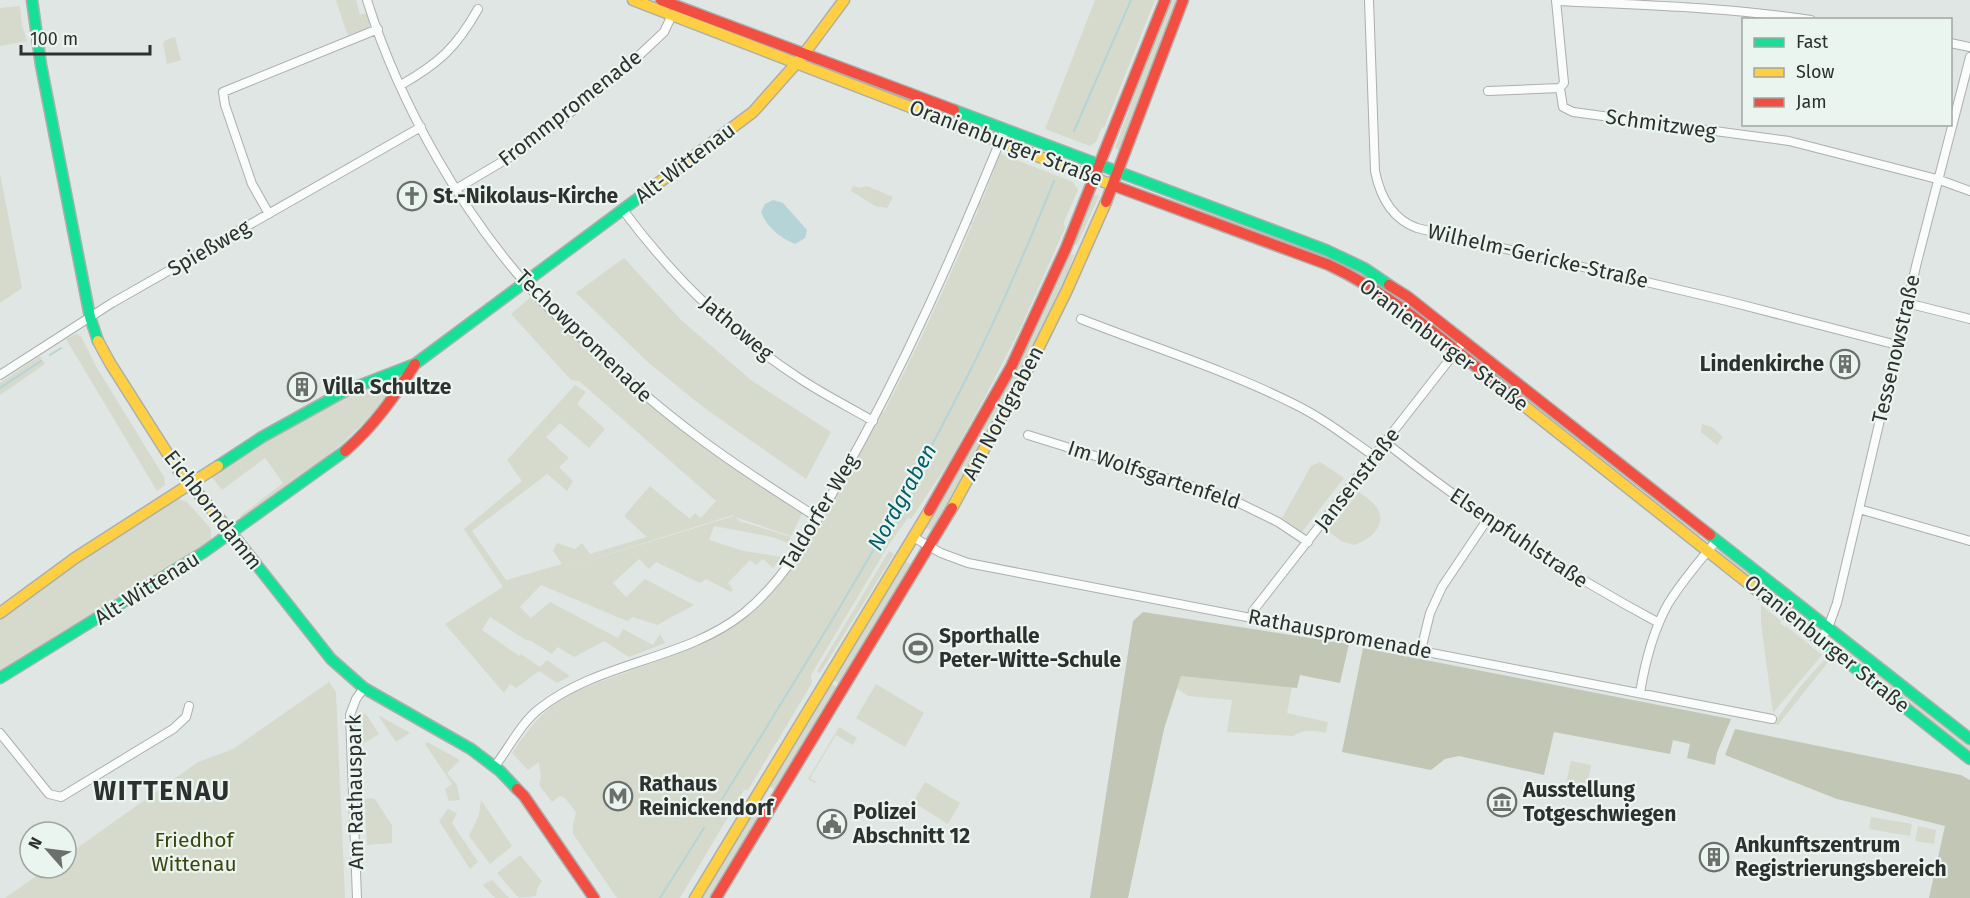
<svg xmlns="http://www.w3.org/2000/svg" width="1970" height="898" font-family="'Fira Sans',sans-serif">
<rect width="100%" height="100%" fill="#e0e6e3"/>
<path fill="#d5dacc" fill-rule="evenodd" d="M336 0H356L360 15 367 13 370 27 349 35 347 34Z
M1095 0H1155L1104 128 1102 127 1096 142 1090 146 1045 129Z
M1169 0H1178L1122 151 1115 148Z
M20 6 22 25 27 41 0 46V8Z
M175 37 181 60 167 64 163 43 166 40Z
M999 153 1073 182 1078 190 1064 222 1065 228 1021 327 986 395 949 462 911 519 908 518 890 543 811 675 812 683 748 790H744L680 898H617L573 834V824L576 812 565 798 560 796 552 802 539 785 541 778 539 762 528 770 512 753C525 734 538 716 557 702 572 690 592 685 611 678 654 662 701 648 740 621 777 595 799 557 822 519 843 484 862 447 881 411L884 412C916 351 945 288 972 225L970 223 973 222 979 208 977 207 979 201H982L994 170 992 168Z
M0 173 22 288 0 303Z
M853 186 860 188 867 186 893 197 887 208 875 206 851 191Z
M1093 194 1099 196 1077 245 1073 243Z
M1171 197 1341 261 1388 287 1450 335 1446 339 1410 310 1301 250 1171 201Z
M1070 253 1074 255C1057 306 1031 353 1006 400 982 444 958 488 932 531L924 527 1003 393Z
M624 258 681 320 751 380 831 432 806 479 703 407 649 363 576 293Z
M533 295C611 381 704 451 803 512L791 536 735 517 739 521 791 537 788 543 772 537 714 526 709 540 744 551 782 557 773 568 763 559 756 565 750 560 728 583 733 589 731 592 706 579 700 583 656 562 649 569 639 559 613 583 626 597 645 579 694 605 657 625 633 617 627 621 541 585 520 607 531 618 550 602 618 638 623 629 653 645 660 634 665 643 629 657 604 641 574 657 558 647 552 654 531 641 526 640 490 617 482 630 519 656 521 654 540 667 547 660 570 676 557 683 539 671 516 688 510 684 504 693 445 624 503 587 464 529 522 481 507 460 575 385 586 392 577 404 605 429 589 448 560 423 546 437 569 458 559 467 573 481 567 491 547 474 472 531 506 580 562 564 553 551 557 543 575 549 582 543 590 554 647 537 624 516 650 486 690 519 695 513 701 518 716 501 579 381 571 380 511 314ZM733 515 734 516 561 569Z
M76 334 81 336 97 368 164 477 165 485 157 491 66 339Z
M40 356 45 364 0 395V383Z
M1477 356 1582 439 1579 443 1474 360Z
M378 382 389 383 392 390C351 444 296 480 242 520L240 516 283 483 265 458 222 490 210 475C265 441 319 409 378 382Z
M1702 424 1712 427 1723 437 1717 445 1701 432Z
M1586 441 1702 533 1698 537 1582 446Z
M1320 462 1344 478 1302 532 1282 518 1311 466Z
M1359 492C1366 497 1377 504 1380 514 1383 530 1366 542 1353 545L1341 541 1328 531Z
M178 496 181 500 187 502 211 529V542L0 673V617L87 555Z
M1721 547 1812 619 1809 622 1782 603 1717 552Z
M889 551 894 554 820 673 817 671Z
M904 560 912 565 840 684 832 679Z
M1761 605 1781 621 1780 623 1785 627 1786 626 1822 655 1773 713 1761 623Z
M1843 644 1970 744V754L1838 649Z
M1826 658 1829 661 1778 725 1773 724 1800 687Z
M1180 676 1292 687 1287 713 1328 722 1326 733C1314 730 1304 729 1293 736L1227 732 1232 700 1188 696 1177 688Z
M329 682 336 692 345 898H5L48 868H66V856L198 762 233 749Z
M830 683 838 688 776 790H774L769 785Z
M876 684 924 713 905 747 856 718Z
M363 714H366L379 734 363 744Z
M378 715 410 733 396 742Z
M839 727 857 738 853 745 836 735 810 778 816 782 815 783 808 779Z
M427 742 460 760 447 773 457 785 460 800 449 801 445 789 452 784 425 744Z
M1571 761 1591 765 1584 799 1563 795Z
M925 782 960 803 948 824 913 802Z
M374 798 392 825V843L367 845 365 799Z
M481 800 512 846 490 864 469 836 479 815Z
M754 808 762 813 711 898H701Z
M448 809 457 813 452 823 478 862 470 869 439 821Z
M1871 817 1912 824 1910 836 1869 829Z
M1918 826 1936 830 1934 844 1915 841Z
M520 855 542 881 537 889 536 896 519 898 497 873Z
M492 880 494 882 509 898H495L483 885Z"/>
<path fill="#c1c7b4" d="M1143 612 1349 644 1340 683 1300 675 1297 688 1181 676 1164 729 1128 898H1090L1133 621Z
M1363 648 1731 719 1717 753 1715 765 1687 758 1690 744 1673 740 1670 754 1554 732 1544 775 1459 756 1445 759 1431 770 1342 752Z
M1735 729 1961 775 1970 780V898H1929L1945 826 1837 799 1725 755Z"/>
<path fill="#b5d4d8" d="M773 200 783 203 807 230 805 238 795 244C779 237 768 228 761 212L765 204Z"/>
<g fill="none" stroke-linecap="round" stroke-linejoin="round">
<path stroke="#b5d4d8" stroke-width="2" d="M1074 131 1131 0
M50 355 61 348
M0 388 41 361
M722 799C809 659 897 519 970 371 1001 309 1028 245 1054 181
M660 898 704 828"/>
<g stroke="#abafad" stroke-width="10">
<path id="street" d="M367 0C399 103 464 218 538 297 555 315 575 332 594 349 626 379 659 408 694 434 734 465 776 491 818 518
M1369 0 1375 171C1380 196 1392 219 1417 228L1727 301 1897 345
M1556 0 1564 83 1560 88 1563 107 1573 112 1789 141 1937 179 1970 191
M1556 1C1641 5 1727 7 1811 20
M1950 43 1970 47
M401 85C439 63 456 48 478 9
M1488 91 1560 88
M456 189 510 157 550 129 631 63 664 32 672 15
M623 210C672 276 732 335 802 380 825 395 849 407 873 421
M269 214 252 184 225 105 223 92 378 29
M1907 303 1970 319
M1081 319C1152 347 1226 370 1294 404 1323 418 1348 438 1374 456
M0 375 112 303 421 127
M1028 435 1227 497 1278 522 1308 542
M1385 442C1471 511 1562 571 1659 623
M1859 509 1970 541
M913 537 941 553 968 563 1772 719
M1252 617 1253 611 1464 341
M1820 640 1828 628 1837 603 1917 262 1970 57
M1421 650 1430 613 1442 587 1487 520
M1640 693C1645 662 1653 631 1668 604 1682 581 1700 560 1717 540
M0 733 49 794 61 797 173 729 186 717 189 706
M495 766C509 748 521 723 539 709 599 661 684 661 744 613 788 577 813 527 841 478 905 365 956 249 1005 129
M357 898 350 715 356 699 364 688"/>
</g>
<g stroke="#abafad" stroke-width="13">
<path id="fast" d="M32 0 41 65 90 317 98 341
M954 110 1326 250 1364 268 1389 285
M218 466 262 437 345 391 415 364 645 193
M233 535 331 659 364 688 471 749 500 771 517 789
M1710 535 1970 739
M1797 622 1970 759
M0 678 204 552 345 451"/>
</g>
<g stroke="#abafad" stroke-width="13">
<path id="slow" d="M633 0 1115 186
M645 193 753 112 801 58 844 0
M98 341 110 363 176 467 233 535
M1522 404 1797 622
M952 508 1030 365 1067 290 1106 202
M0 613 75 558 218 466
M695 898 929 511"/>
</g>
<g stroke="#abafad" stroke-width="13">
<path id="jam" d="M661 0 954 110
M1115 186 1329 265C1400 298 1460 355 1522 404
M1106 202 1183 0
M1389 285 1408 297 1710 535
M345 451C374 426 395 396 415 364
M929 511 1011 367 1066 248 1165 0
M517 789 524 796 594 898
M716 898 952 508"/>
</g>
<use href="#street" stroke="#fafbfb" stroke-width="8"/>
<use href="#fast" stroke="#16e098" stroke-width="10"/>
<use href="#slow" stroke="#ffcf43" stroke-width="10"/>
<use href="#jam" stroke="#f24e42" stroke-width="10"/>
</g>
<defs>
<g id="church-ring" transform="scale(1.5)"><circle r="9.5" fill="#ebf5f0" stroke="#6b706d" stroke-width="1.5"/><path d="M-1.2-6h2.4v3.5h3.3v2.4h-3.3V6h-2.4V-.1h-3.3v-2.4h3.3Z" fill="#6b706d"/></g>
<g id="building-ring" transform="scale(1.5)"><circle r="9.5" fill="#ebf5f0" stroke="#6b706d" stroke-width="1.5"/><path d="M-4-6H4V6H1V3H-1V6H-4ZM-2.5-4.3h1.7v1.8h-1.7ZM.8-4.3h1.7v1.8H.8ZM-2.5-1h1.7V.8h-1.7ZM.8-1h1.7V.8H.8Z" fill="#6b706d"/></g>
<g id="stadium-ring" transform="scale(1.5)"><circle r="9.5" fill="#ebf5f0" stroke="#6b706d" stroke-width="1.5"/><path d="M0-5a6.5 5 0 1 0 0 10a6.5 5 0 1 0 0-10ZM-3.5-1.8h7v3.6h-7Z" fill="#6b706d"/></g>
<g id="metro-ring" transform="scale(1.5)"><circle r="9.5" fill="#ebf5f0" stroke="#6b706d" stroke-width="1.5"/><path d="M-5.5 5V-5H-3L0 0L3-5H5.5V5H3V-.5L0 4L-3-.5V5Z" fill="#6b706d"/></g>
<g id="museum-ring" transform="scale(1.5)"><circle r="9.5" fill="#ebf5f0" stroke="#6b706d" stroke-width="1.5"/><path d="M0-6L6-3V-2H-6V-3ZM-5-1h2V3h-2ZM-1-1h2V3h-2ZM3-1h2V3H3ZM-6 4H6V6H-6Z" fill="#6b706d"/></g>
<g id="civic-ring" transform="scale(1.5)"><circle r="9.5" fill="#ebf5f0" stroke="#6b706d" stroke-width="1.5"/><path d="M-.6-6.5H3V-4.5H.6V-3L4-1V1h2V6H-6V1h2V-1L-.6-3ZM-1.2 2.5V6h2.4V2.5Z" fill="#6b706d"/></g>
</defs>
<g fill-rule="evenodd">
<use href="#church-ring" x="412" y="196"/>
<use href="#building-ring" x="1845" y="364"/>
<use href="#building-ring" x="302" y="387"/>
<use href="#stadium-ring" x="918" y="648"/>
<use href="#metro-ring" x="618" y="796"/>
<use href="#museum-ring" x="1502" y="802"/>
<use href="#civic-ring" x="832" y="824"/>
<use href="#building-ring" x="1714" y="857"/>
</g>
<g text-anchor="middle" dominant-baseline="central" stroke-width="4.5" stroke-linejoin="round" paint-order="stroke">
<g font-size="21" fill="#2c302e" stroke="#ebf5f0">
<text transform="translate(570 108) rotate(-38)">Frommpromenade</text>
<text transform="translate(1661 124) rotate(8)">Schmitzweg</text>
<text transform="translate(1006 143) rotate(21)">Oranienburger Straße</text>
<text transform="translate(685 163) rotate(-37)">Alt-Wittenau</text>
<text transform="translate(209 248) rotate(-30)">Spießweg</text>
<text transform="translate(1538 256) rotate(13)">Wilhelm-Gericke-Straße</text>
<text transform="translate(737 328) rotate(40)">Jathoweg</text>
<text transform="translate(584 336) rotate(44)">Techowpromenade</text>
<text transform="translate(1444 345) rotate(37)">Oranienburger Straße</text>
<text transform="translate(1896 349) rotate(-77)">Tessenowstraße</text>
<text transform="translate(1003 413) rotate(-62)">Am Nordgraben</text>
<text transform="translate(1154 475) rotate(18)">Im Wolfsgartenfeld</text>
<text transform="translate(1357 479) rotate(-52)">Jansenstraße</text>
<text transform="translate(213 510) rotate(52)">Eichborndamm</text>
<text transform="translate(819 512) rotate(-59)">Taldorfer Weg</text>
<text transform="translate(1519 538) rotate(34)">Elsenpfuhlstraße</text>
<text transform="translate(147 588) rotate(-32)">Alt-Wittenau</text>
<text transform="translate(1340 634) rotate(11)">Rathauspromenade</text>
<text transform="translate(1827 644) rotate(39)">Oranienburger Straße</text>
<text transform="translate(355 792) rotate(-91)">Am Rathauspark</text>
</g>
<g font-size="21" font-weight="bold" fill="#2c302e" stroke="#ebf5f0" text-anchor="start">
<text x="433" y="196">St.-Nikolaus-Kirche</text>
<text x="1824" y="364" text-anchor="end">Lindenkirche</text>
<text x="323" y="387">Villa Schultze</text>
<text x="939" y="636">Sporthalle<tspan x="939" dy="24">Peter-Witte-Schule</tspan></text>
<text x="639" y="784">Rathaus<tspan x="639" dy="24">Reinickendorf</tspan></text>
<text x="1523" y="790">Ausstellung<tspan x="1523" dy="24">Totgeschwiegen</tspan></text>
<text x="853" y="812">Polizei<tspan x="853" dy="24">Abschnitt 12</tspan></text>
<text x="1735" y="845">Ankunftszentrum<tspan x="1735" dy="24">Registrierungsbereich</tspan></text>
</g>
<g font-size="21" fill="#3c430c" stroke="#ebf5f0">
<text x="194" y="840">Friedhof<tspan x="194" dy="24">Wittenau</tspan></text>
</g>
<g font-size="22" font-style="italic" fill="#045d6a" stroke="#ebf5f0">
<text transform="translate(902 497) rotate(-61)">Nordgraben</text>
</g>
<g font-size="27" font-weight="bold" letter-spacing="1.5" fill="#2c302e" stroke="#ebf5f0">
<text x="162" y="791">WITTENAU</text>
</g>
</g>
<rect x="1742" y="18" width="210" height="108" fill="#ebf5f0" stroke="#9fa6a2" stroke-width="1.5"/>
<rect x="1754" y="38" width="30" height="9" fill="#16e098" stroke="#9fa6a2" stroke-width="1.5"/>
<text x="1796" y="48" font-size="18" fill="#2c302e">Fast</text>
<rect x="1754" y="68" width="30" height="9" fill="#ffcf43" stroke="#9fa6a2" stroke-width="1.5"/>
<text x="1796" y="78" font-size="18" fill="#2c302e">Slow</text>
<rect x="1754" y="98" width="30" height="9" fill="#f24e42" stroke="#9fa6a2" stroke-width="1.5"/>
<text x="1796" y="108" font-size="18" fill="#2c302e">Jam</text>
<g transform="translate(48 850) rotate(298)"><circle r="28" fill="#ebf5f0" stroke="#9fa6a2" stroke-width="1.5"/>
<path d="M0-4.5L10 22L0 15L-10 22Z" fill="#6b706d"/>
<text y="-9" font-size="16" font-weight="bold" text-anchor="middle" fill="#2c302e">N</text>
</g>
<path d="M21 45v9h129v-9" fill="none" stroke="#2c302e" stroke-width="3"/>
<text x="30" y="45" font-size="18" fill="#2c302e" stroke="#ebf5f0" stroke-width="4.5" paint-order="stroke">100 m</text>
</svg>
